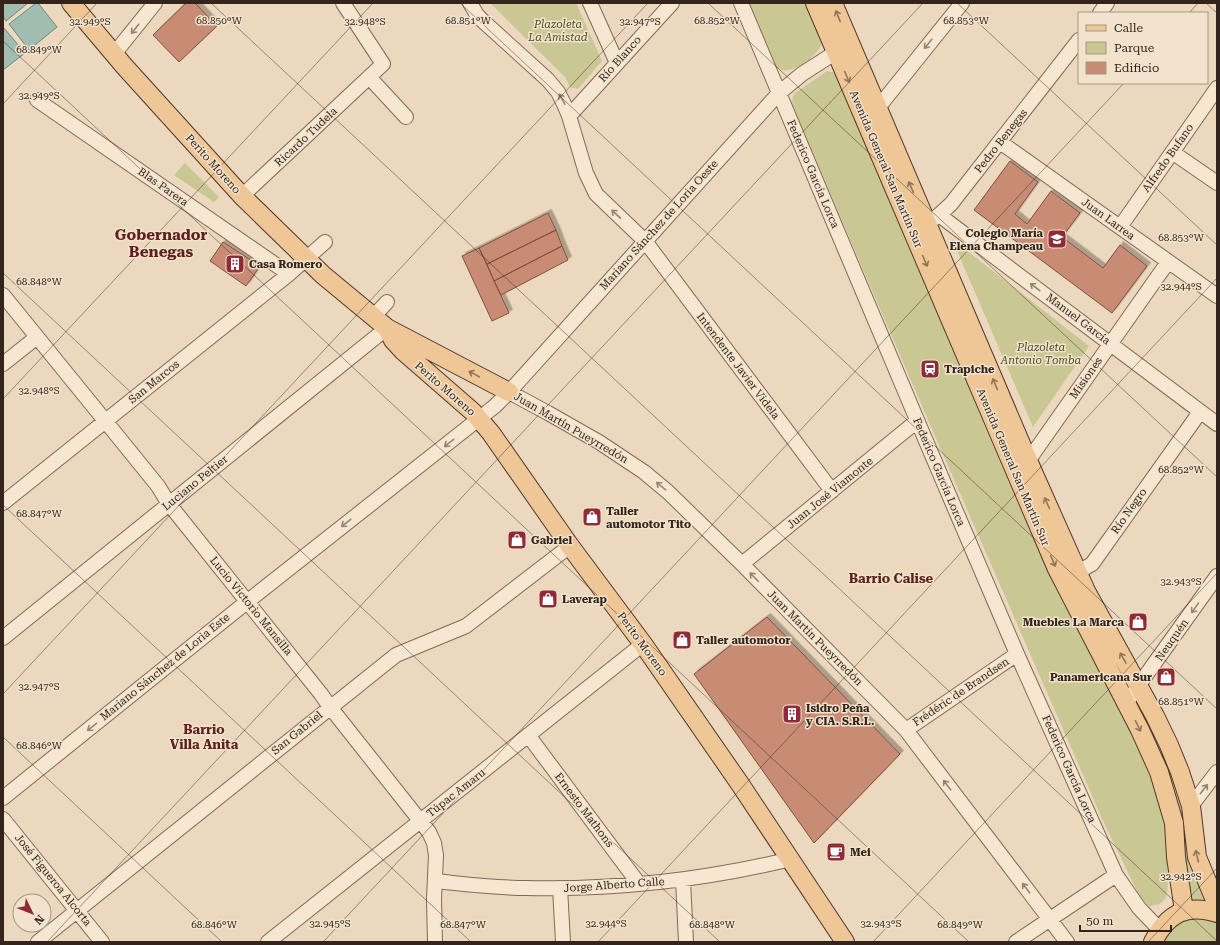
<svg xmlns="http://www.w3.org/2000/svg" width="1220" height="945" font-family="'Roboto Serif',serif">
<defs>
<filter id="shadow"><feDropShadow dx="3.5" dy="-3.5" stdDeviation="0" flood-color="#0004"/></filter>
</defs>
<rect width="100%" height="100%" fill="#ebd8be"/>
<path fill="#c9c793" d="M490 3H576L602 61 578 89 570 87 565 77Z
M749 3H810L823 41C819 55 790 79 776 67Z
M827 71 833 72 839 77C876 165 913 254 950 343 983 423 1017 503 1053 582 1090 661 1147 735 1164 822 1167 834 1171 891 1165 899 1161 904 1155 906 1149 906L1139 895 1104 823 945 459 792 105 793 96 795 93Z
M185 163 219 197 214 202 174 175Z
M952 239 1089 346 1033 427Z
M1147 718 1178 793 1184 819 1185 839 1194 876 1208 901 1184 903 1144 720Z
M1196 918 1206 919 1217 923V942H1163C1172 927 1178 922 1196 918Z"/>
<path fill="#a1bdb1" stroke="#698a7d" d="M3 3H28L6 21 3 17Z
M36 3H38L57 27 29 50 9 24Z
M4 28 25 53 3 70V29Z"/>
<path fill="#c88c75" stroke="#81503e" filter="url(#shadow)" d="M186 3H195L217 26 179 62 153 35Z
M1010 161 1038 182 1015 214 1027 224 1051 191 1080 213 1062 237 1103 268 1120 245 1147 266 1112 313 974 210Z
M548 213 556 230 487 264 479 248Z
M556 230 562 246 494 281 487 264Z
M223 242 260 266 246 286 210 261Z
M562 246 568 260 501 295 494 281Z
M479 248 509 313 492 321 462 256Z
M767 617 900 754 814 843 694 674Z"/>
<g fill="none" stroke-linecap="round" stroke-linejoin="round">
<g stroke="#836958" stroke-width="16">
<path id="minor" d="M470 3 477 15 484 22 548 80 558 92 564 104 569 116 586 173 596 194 645 241 832 491
M590 3 617 63
M741 3 920 427 1017 654 1116 875 1139 908 1159 929
M1100 13 1107 3
M114 54 155 3
M369 77 406 117
M37 100 289 274
M877 109 962 3
M569 116 672 3
M1000 142 1217 296
M1172 152 1217 183
M242 196 383 64 343 3
M939 215 1217 424
M932 220 939 215 951 204 1079 40
M1120 227 1217 88
M3 295 158 486 169 504 321 694 330 707 429 832 434 843 436 855 434 899 435 942
M373 317 387 302
M3 364 37 337
M509 392 548 413 599 442 644 472 668 492 742 564 906 730 1067 942
M1020 465 1028 461 1168 262
M3 503 289 274 325 242
M742 564 917 421
M1069 577 1092 564 1200 412
M3 638 387 328
M1126 703 1217 576
M906 730 1017 654
M528 735 639 884
M3 798 248 601 495 406 509 392 779 93 802 74 844 47
M1191 806 1217 772
M3 819 102 942
M683 880 686 942
M435 881C465 884 495 888 526 888 615 890 704 880 791 859
M560 888 563 942
M38 942 396 655 466 626 570 546
M268 942 643 644
M1016 942 1116 875"/>
</g>
<g stroke="#50382c" stroke-width="20">
<path id="major" d="M71 3 125 67 242 196 323 275 387 328 509 392
M815 3 1057 569 1140 730 1159 772 1174 823 1176 857 1184 911
M833 3 1033 472 1086 591 1155 716 1169 745 1180 772 1191 806 1197 857 1217 905
M387 328 393 340 403 351 473 412 491 433 570 546 643 644 740 784 845 942
M1153 942C1167 914 1186 903 1217 913"/>
</g>
<use href="#minor" stroke="#f7e6d0" stroke-width="14"/>
<use href="#major" stroke="#efc796" stroke-width="18"/>
</g>
<defs><path id="oneway-shaft" d="M-6 0H5M1.5-3L5.5 0L1.5 3" fill="none" stroke-width="1.6" stroke-linecap="round" stroke-linejoin="round"/></defs>
<g stroke="#917659">
<use href="#oneway-shaft" transform="translate(838 16) rotate(-112)"/>
<use href="#oneway-shaft" transform="translate(847 77) rotate(67)"/>
<use href="#oneway-shaft" transform="translate(911 187) rotate(-113)"/>
<use href="#oneway-shaft" transform="translate(925 261) rotate(67)"/>
<use href="#oneway-shaft" transform="translate(474 374) rotate(-152)"/>
<use href="#oneway-shaft" transform="translate(995 384) rotate(-113)"/>
<use href="#oneway-shaft" transform="translate(1047 503) rotate(-114)"/>
<use href="#oneway-shaft" transform="translate(1053 561) rotate(67)"/>
<use href="#oneway-shaft" transform="translate(1123 658) rotate(-120)"/>
<use href="#oneway-shaft" transform="translate(1138 726) rotate(64)"/>
<use href="#oneway-shaft" transform="translate(1197 856) rotate(-104)"/>
</g>
<g stroke="#958576">
<use href="#oneway-shaft" transform="translate(135 29) rotate(128)"/>
<use href="#oneway-shaft" transform="translate(928 44) rotate(129)"/>
<use href="#oneway-shaft" transform="translate(562 99) rotate(-119)"/>
<use href="#oneway-shaft" transform="translate(616 214) rotate(-137)"/>
<use href="#oneway-shaft" transform="translate(1035 287) rotate(-143)"/>
<use href="#oneway-shaft" transform="translate(449 443) rotate(142)"/>
<use href="#oneway-shaft" transform="translate(661 486) rotate(-140)"/>
<use href="#oneway-shaft" transform="translate(346 523) rotate(142)"/>
<use href="#oneway-shaft" transform="translate(754 577) rotate(-135)"/>
<use href="#oneway-shaft" transform="translate(1195 608) rotate(125)"/>
<use href="#oneway-shaft" transform="translate(92 727) rotate(141)"/>
<use href="#oneway-shaft" transform="translate(947 785) rotate(-127)"/>
<use href="#oneway-shaft" transform="translate(1204 789) rotate(-52)"/>
<use href="#oneway-shaft" transform="translate(1026 888) rotate(-127)"/>
</g>
<path fill="none" stroke="#33241c" stroke-width="1" stroke-opacity="0.45" d="M211 3 1217 941M460 3 1217 709M708 3 1217 477M957 3 1217 245M1206 3 1217 13M1189 13 1198 3M3 41 969 942M3 104 97 3M3 273 720 942M3 399 373 3M3 505 471 942M3 694 648 3M3 737 222 942M47 942 923 3M323 942 1124 83M598 942 1217 278M873 942 1217 573M1148 942 1217 868"/>
<defs>
<g id="school-square" transform="scale(1)"><rect x="-9" y="-9" width="18" height="18" rx="4" fill="#8f2a39" stroke="#f3e3cd"/><path d="M0-5L7-2L0 1L-7-2ZM-4 1L0 2.5L4 1V4Q0 6-4 4Z" fill="#fff"/></g>
<g id="building-square" transform="scale(1)"><rect x="-9" y="-9" width="18" height="18" rx="4" fill="#8f2a39" stroke="#f3e3cd"/><path d="M-4-6H4V6H1V3H-1V6H-4ZM-2.5-4.3h1.7v1.8h-1.7ZM.8-4.3h1.7v1.8H.8ZM-2.5-1h1.7V.8h-1.7ZM.8-1h1.7V.8H.8Z" fill="#fff"/></g>
<g id="station-square" transform="scale(1)"><rect x="-9" y="-9" width="18" height="18" rx="4" fill="#8f2a39" stroke="#f3e3cd"/><path d="M-3-6H3Q5-6 5-4V2Q5 4 3 4L4.5 6H3L1.5 4h-3L-3 6H-4.5L-3 4Q-5 4-5 2V-4Q-5-6-3-6ZM-3.5-4v3h7v-3ZM-3.5 1v1.5H-2V1ZM2 1v1.5H3.5V1Z" fill="#fff"/></g>
<g id="shop-square" transform="scale(1)"><rect x="-9" y="-9" width="18" height="18" rx="4" fill="#8f2a39" stroke="#f3e3cd"/><path d="M-5-2.5h2.3a2.7 3.5 0 0 1 5.4 0H5L5.5 6h-11ZM-1.5-2.5h3a1.5 2.3 0 0 0-3 0Z" fill="#fff"/></g>
<g id="cafe-square" transform="scale(1)"><rect x="-9" y="-9" width="18" height="18" rx="4" fill="#8f2a39" stroke="#f3e3cd"/><path d="M-5.5-4.5H6V0H3Q3 3.5 0 3.5H-2.5Q-5.5 3.5-5.5 0ZM3-3.2v2h1.7v-2ZM-6 4.5H4V6H-6Z" fill="#fff"/></g>
</defs>
<g fill-rule="evenodd">
<use href="#school-square" x="1057" y="239"/>
<use href="#building-square" x="235" y="264"/>
<use href="#station-square" x="930" y="369"/>
<use href="#shop-square" x="592" y="517"/>
<use href="#shop-square" x="517" y="540"/>
<use href="#shop-square" x="548" y="599"/>
<use href="#shop-square" x="1138" y="622"/>
<use href="#shop-square" x="682" y="640"/>
<use href="#shop-square" x="1166" y="677"/>
<use href="#building-square" x="792" y="714"/>
<use href="#cafe-square" x="836" y="852"/>
</g>
<g text-anchor="middle" dominant-baseline="central" stroke-width="3" stroke-linejoin="round" paint-order="stroke">
<g font-size="11" font-style="italic" fill="#494e23" stroke="#f3e3cd">
<text x="558" y="24">Plazoleta<tspan x="558" dy="13">La Amistad</tspan></text>
<text x="1041" y="347">Plazoleta<tspan x="1041" dy="13">Antonio Tomba</tspan></text>
</g>
<g font-size="11" fill="#33241c" stroke="#f3e3cd">
<text transform="translate(620 59) rotate(-48)">Río Blanco</text>
<text transform="translate(306 137) rotate(-43)">Ricardo Tudela</text>
<text transform="translate(1001 141) rotate(-52)">Pedro Benegas</text>
<text transform="translate(1168 158) rotate(-55)">Alfredo Bufano</text>
<text transform="translate(213 164) rotate(48)">Perito Moreno</text>
<text transform="translate(886 169) rotate(67)">Avenida General San Martín Sur</text>
<text transform="translate(813 174) rotate(67)">Federico García Lorca</text>
<text transform="translate(163 187) rotate(35)">Blas Parera</text>
<text transform="translate(1108 219) rotate(36)">Juan Larrea</text>
<text transform="translate(659 225) rotate(-48)">Mariano Sánchez de Loria Oeste</text>
<text transform="translate(1078 319) rotate(37)">Manuel García</text>
<text transform="translate(738 366) rotate(53)">Intendente Javier Videla</text>
<text transform="translate(1086 378) rotate(-55)">Misiones</text>
<text transform="translate(154 382) rotate(-39)">San Marcos</text>
<text transform="translate(445 389) rotate(41)">Perito Moreno</text>
<text transform="translate(571 428) rotate(30)">Juan Martín Pueyrredón</text>
<text transform="translate(1013 467) rotate(67)">Avenida General San Martín Sur</text>
<text transform="translate(939 472) rotate(67)">Federico García Lorca</text>
<text transform="translate(195 483) rotate(-39)">Luciano Peltier</text>
<text transform="translate(830 493) rotate(-39)">Juan José Viamonte</text>
<text transform="translate(1129 511) rotate(-55)">Río Negro</text>
<text transform="translate(251 606) rotate(51)">Lucio Victorio Mansilla</text>
<text transform="translate(815 638) rotate(45)">Juan Martín Pueyrredón</text>
<text transform="translate(1172 640) rotate(-55)">Neuquén</text>
<text transform="translate(642 644) rotate(54)">Perito Moreno</text>
<text transform="translate(165 667) rotate(-39)">Mariano Sánchez de Loria Este</text>
<text transform="translate(961 692) rotate(-34)">Frédéric de Brandsen</text>
<text transform="translate(297 733) rotate(-39)">San Gabriel</text>
<text transform="translate(1069 769) rotate(66)">Federico García Lorca</text>
<text transform="translate(456 793) rotate(-38)">Túpac Amaru</text>
<text transform="translate(584 810) rotate(53)">Ernesto Mathons</text>
<text transform="translate(53 880) rotate(51)">José Figueroa Alcorta</text>
<text transform="translate(614 885) rotate(-4)">Jorge Alberto Calle</text>
</g>
<g font-size="11" font-weight="bold" fill="#33241c" stroke="#f3e3cd" text-anchor="start">
<text x="1043" y="233" text-anchor="end">Colegio María<tspan x="1043" dy="13">Elena Champeau</tspan></text>
<text x="249" y="264">Casa Romero</text>
<text x="944" y="369">Trapiche</text>
<text x="606" y="511">Taller<tspan x="606" dy="13">automotor Tito</tspan></text>
<text x="531" y="540">Gabriel</text>
<text x="562" y="599">Laverap</text>
<text x="1124" y="622" text-anchor="end">Muebles La Marca</text>
<text x="696" y="640">Taller automotor</text>
<text x="1152" y="677" text-anchor="end">Panamericana Sur</text>
<text x="806" y="708">Isidro Peña<tspan x="806" dy="13">y CIA. S.R.L.</tspan></text>
<text x="850" y="852">Mei</text>
</g>
<g font-size="13" font-weight="bold" fill="#5e211d" stroke="#f3e3cd">
<text x="891" y="578">Barrio Calise</text>
<text x="204" y="729">Barrio<tspan x="204" dy="15">Villa Anita</tspan></text>
</g>
<g font-size="15" font-weight="bold" fill="#5e211d" stroke="#f3e3cd">
<text x="161" y="235">Gobernador<tspan x="161" dy="17">Benegas</tspan></text>
</g>
</g>
<g font-size="10" text-anchor="middle" fill="#33241c" stroke="#f3e3cd" stroke-width="3" stroke-linejoin="round" paint-order="stroke">
<text x="219" y="24">68.850°W</text>
<text x="468" y="24">68.851°W</text>
<text x="717" y="24">68.852°W</text>
<text x="966" y="24">68.853°W</text>
<text x="90" y="25">32.949°S</text>
<text x="365" y="25">32.948°S</text>
<text x="640" y="25">32.947°S</text>
<text x="39" y="53">68.849°W</text>
<text x="39" y="99">32.949°S</text>
<text x="1181" y="241">68.853°W</text>
<text x="39" y="285">68.848°W</text>
<text x="1181" y="290">32.944°S</text>
<text x="39" y="394">32.948°S</text>
<text x="1181" y="473">68.852°W</text>
<text x="39" y="517">68.847°W</text>
<text x="1181" y="585">32.943°S</text>
<text x="39" y="690">32.947°S</text>
<text x="1181" y="705">68.851°W</text>
<text x="39" y="749">68.846°W</text>
<text x="1181" y="880">32.942°S</text>
<text x="330" y="927">32.945°S</text>
<text x="606" y="927">32.944°S</text>
<text x="881" y="927">32.943°S</text>
<text x="214" y="928">68.846°W</text>
<text x="463" y="928">68.847°W</text>
<text x="712" y="928">68.848°W</text>
<text x="960" y="928">68.849°W</text>
</g>
<rect width="1220" height="945" fill="none" stroke="#33241c" stroke-width="8"/>
<rect x="1078" y="12" width="130" height="72" fill="#f3e3cd" stroke="#a69786"/>
<rect x="1086" y="25" width="20" height="6" fill="#efc796" stroke="#a69786"/>
<text x="1114" y="32" font-size="12" fill="#33241c">Calle</text>
<rect x="1086" y="42" width="20" height="12" fill="#c9c793" stroke="#a69786"/>
<text x="1114" y="52" font-size="12" fill="#33241c">Parque</text>
<rect x="1086" y="62" width="20" height="12" fill="#c88c75" stroke="#a69786"/>
<text x="1114" y="72" font-size="12" fill="#33241c">Edificio</text>
<g transform="translate(32 913) rotate(133)"><circle r="19" fill="#f3e3cd" stroke="#a69786"/>
<path d="M0-3L7 15L0 10L-7 15Z" fill="#8f2a39"/>
<text y="-6" font-size="11" font-weight="bold" text-anchor="middle" fill="#33241c">N</text>
</g>
<path d="M1080 925v6h91v-6" fill="none" stroke="#33241c" stroke-width="2"/>
<text x="1086" y="925" font-size="12" fill="#33241c" stroke="#f3e3cd" stroke-width="3" paint-order="stroke">50 m</text>
</svg>
